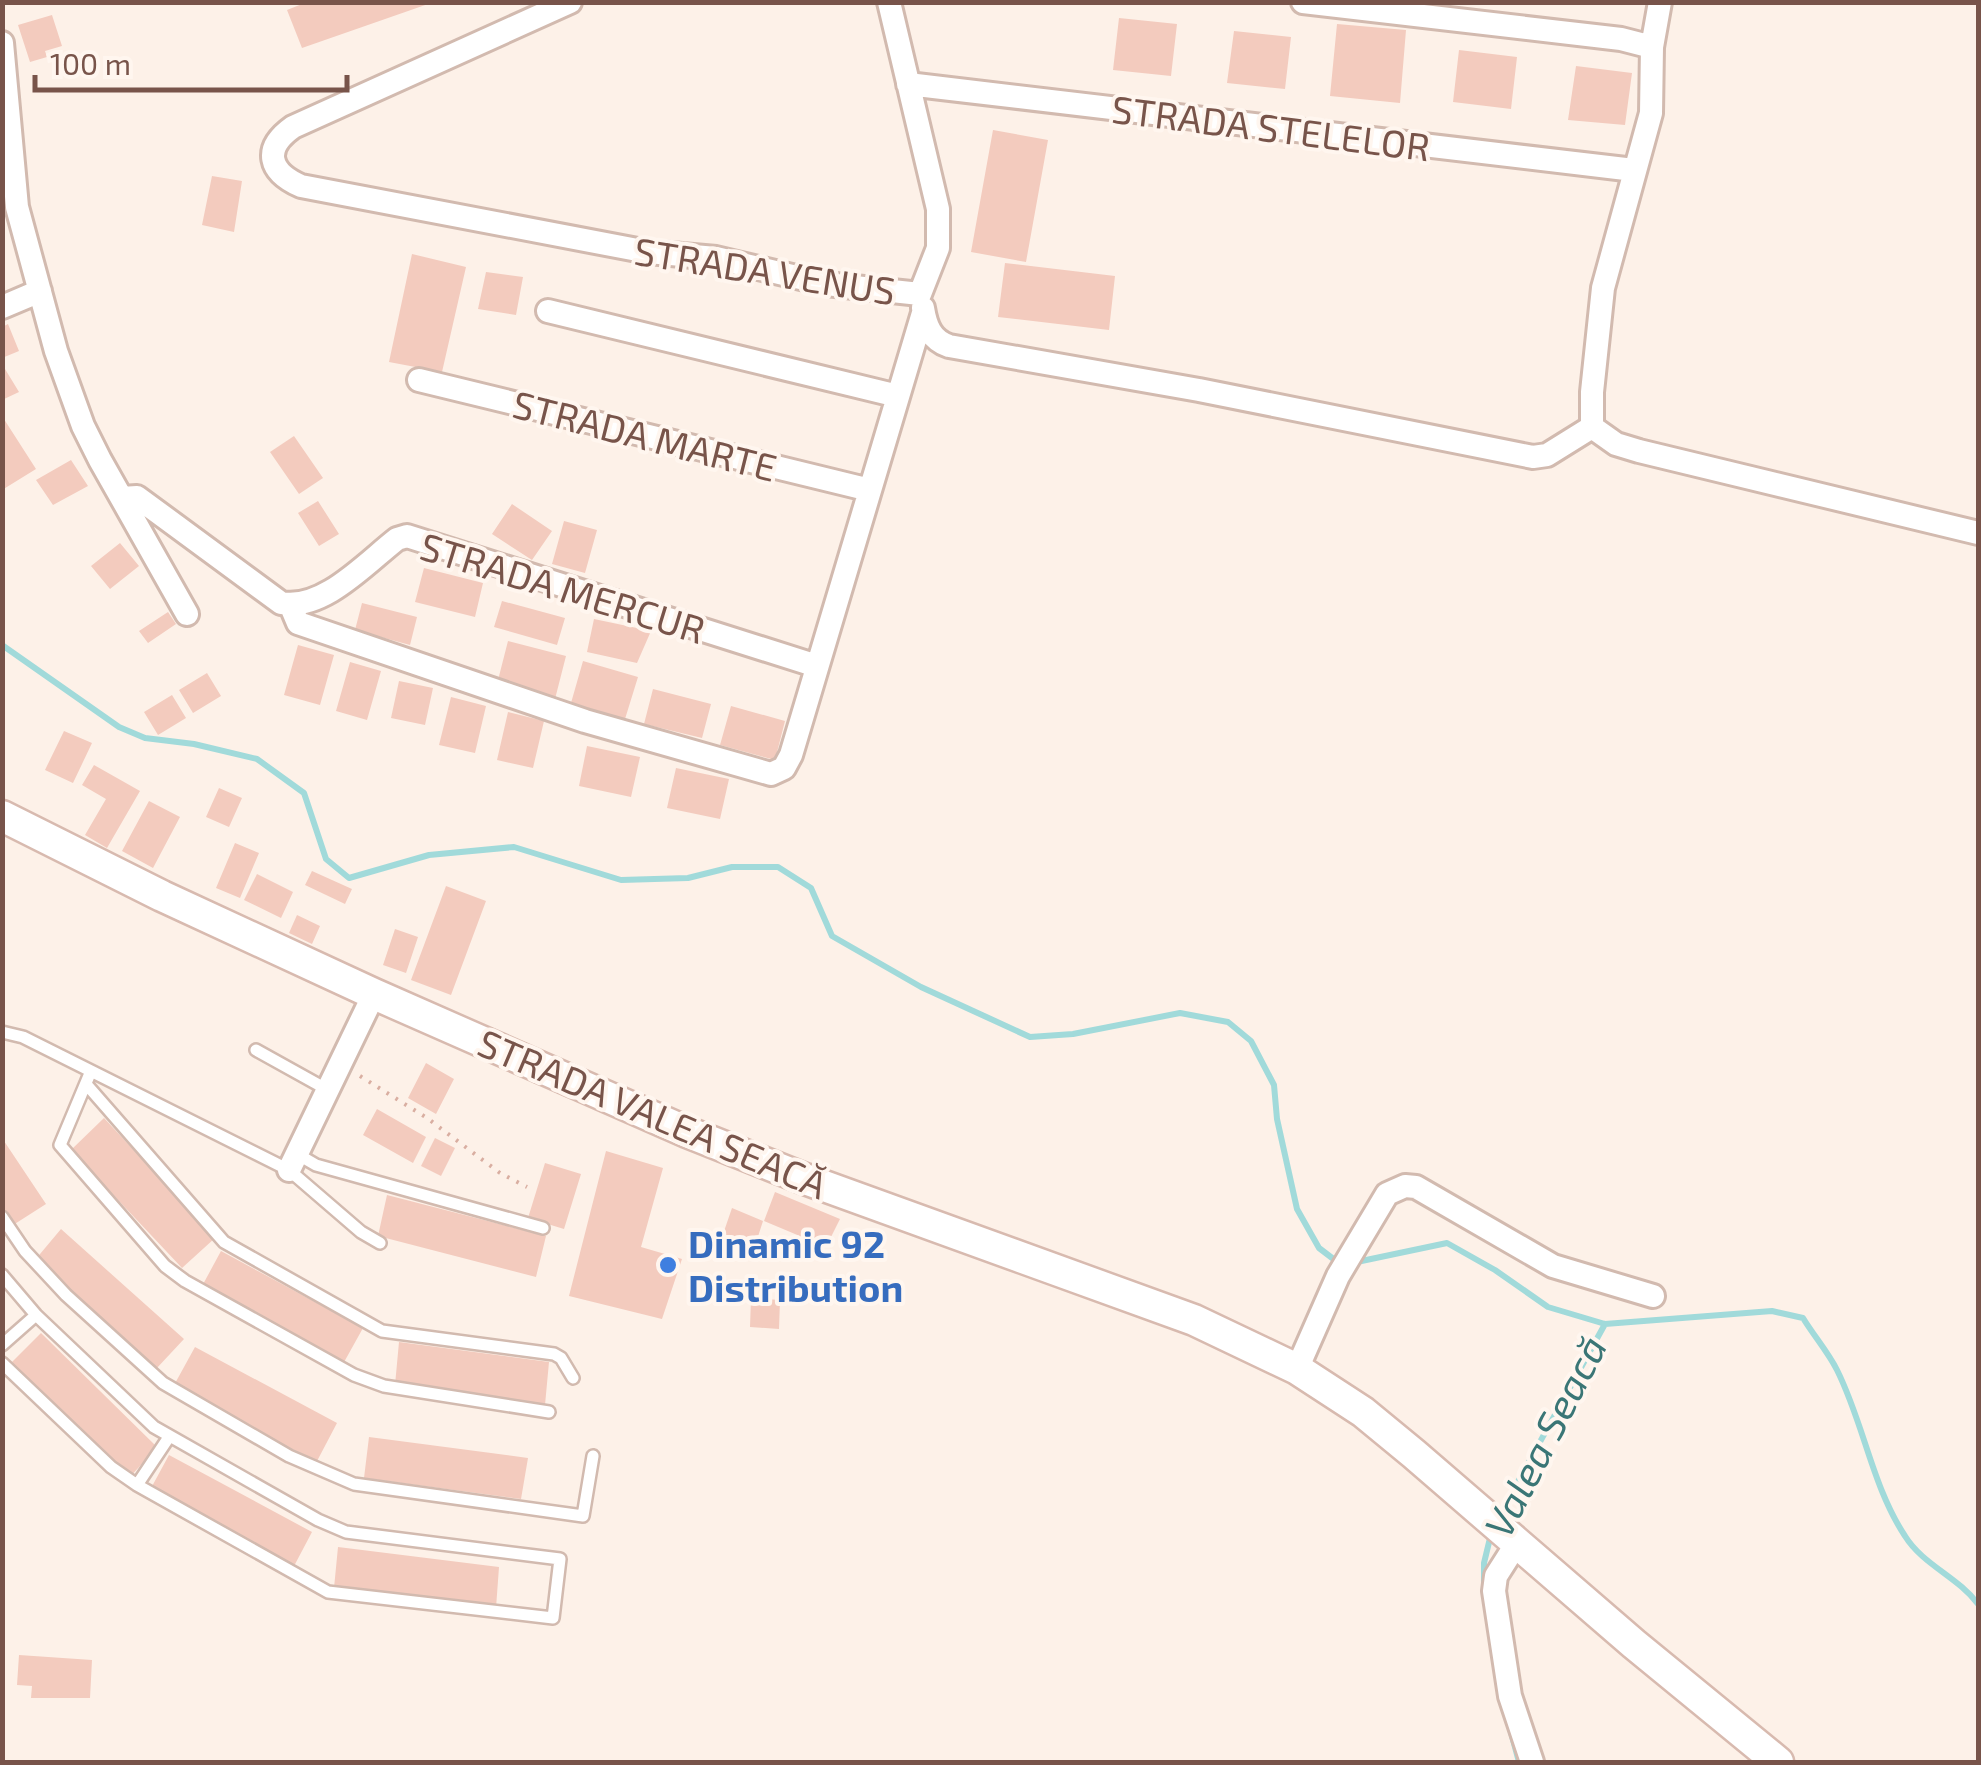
<svg xmlns="http://www.w3.org/2000/svg" width="1981" height="1765" font-family="'Exo 2',sans-serif">
<rect width="100%" height="100%" fill="#fdf1e8"/>
<g fill="none" stroke-linecap="round" stroke-linejoin="round">
<path stroke="#a1dada" stroke-width="6" d="M2 645 119 727 145 738 194 744 257 759 304 793 326 859 349 878 429 855 514 847 621 880 688 878 732 867H778L811 888 832 936 921 987 1030 1037 1073 1034 1180 1013 1228 1022 1251 1041 1274 1085 1277 1119 1297 1209 1319 1248 1340 1264
M1352 1263 1447 1243 1495 1270 1548 1307 1605 1324 1772 1311 1803 1318C1814 1336 1828 1352 1837 1370 1864 1424 1872 1486 1905 1536 1923 1565 1958 1577 1978 1604
M1498 1518 1605 1324
M1484 1590V1563L1491 1534
M1509 1725 1519 1762"/>
</g>
<path fill="#f3cbbe" d="M307 2H431V3L302 48 287 10Z
M52 15 62 46 45 51 47 57 30 62 18 25Z
M1119 18 1177 24 1171 76 1113 70Z
M1337 24 1406 30 1400 103 1330 96Z
M1234 31 1291 37 1285 89 1227 83Z
M1459 50 1517 57 1511 109 1453 102Z
M1576 66 1632 73 1625 125 1568 120Z
M993 130 1048 140 1026 262 971 252Z
M212 176 242 181 234 232 202 225Z
M412 254 466 267 442 372 389 362Z
M1005 263 1115 276 1109 330 998 317Z
M486 272 523 277 516 315 478 309Z
M8 324 19 351 2 358V327Z
M2 364 19 392 2 400Z
M2 416 36 469 2 490Z
M294 436 323 478 299 494 270 452Z
M71 460 88 486 53 505 36 480Z
M318 501 339 534 319 546 298 513Z
M512 504 552 531 532 560 492 534Z
M564 521 597 530 585 573 552 564Z
M120 543 139 566 110 589 91 566Z
M424 568 483 583 475 617 415 602Z
M502 601 565 618 557 645 494 627Z
M362 603 417 617 410 645 355 630Z
M168 612 176 624 148 643 139 631Z
M594 619 651 631 637 663 587 652Z
M508 641 566 656 555 699 497 684Z
M298 645 334 655 320 705 284 695Z
M583 661 638 677 625 719 571 703Z
M350 662 381 671 367 720 336 711Z
M207 673 221 696 193 713 179 690Z
M399 681 433 688 425 725 391 718Z
M653 689 711 704 702 738 644 724Z
M172 695 186 718 158 735 144 712Z
M451 697 486 706 475 753 439 745Z
M731 706 785 721 775 760 720 745Z
M508 712 544 721 533 768 497 760Z
M64 731 92 743 73 783 45 770Z
M587 746 640 757 631 797 579 786Z
M94 765 140 791 107 848 85 835 106 799 82 785Z
M676 768 729 779 720 819 667 808Z
M219 788 242 798 229 827 206 817Z
M149 801 180 817 153 868 122 851Z
M235 843 259 853 240 898 216 888Z
M312 871 352 889 345 904 305 885Z
M257 874 293 892 281 918 244 900Z
M446 886 486 901 451 995 411 980Z
M297 915 320 926 312 944 289 933Z
M395 929 418 937 406 973 383 965Z
M426 1063 454 1079 436 1114 408 1098Z
M377 1109 426 1137 413 1163 363 1135Z
M104 1118 215 1238 182 1268 71 1150Z
M2 1138 46 1204 10 1227 2 1216Z
M435 1138 455 1148 441 1176 421 1166Z
M606 1151 663 1168 641 1247 682 1259 662 1319 569 1296Z
M545 1163 581 1174 564 1229 528 1218Z
M775 1192 840 1219 826 1247 764 1221Z
M387 1195 546 1236 536 1277 378 1236Z
M732 1208 763 1221 753 1252 721 1240Z
M61 1229 184 1339 156 1369 35 1260Z
M221 1251 363 1328 343 1364 201 1288Z
M751 1298 780 1300 779 1329 750 1327Z
M41 1333 157 1447 130 1477 10 1364Z
M399 1342 549 1362 545 1405 395 1385Z
M195 1347 337 1423 316 1463 173 1387Z
M369 1437 528 1458 521 1499 364 1478Z
M169 1455 312 1532 293 1568 150 1490Z
M338 1547 499 1567 496 1608 334 1588Z
M19 1655 92 1660 90 1698H31L32 1686 17 1685Z"/>
<g fill="none" stroke-linecap="round" stroke-linejoin="round">
<g stroke="#d2baaf" stroke-width="16">
<path id="lane" d="M2 1032 23 1037 289 1170 361 1232 380 1243
M256 1050 328 1090
M91 1071 60 1145 165 1266 185 1281 354 1375 384 1386 549 1412
M86 1084 224 1242 382 1331 554 1354 561 1358 573 1378
M297 1154 316 1165 543 1228
M2 1217 25 1251 66 1295 163 1383 289 1456 354 1484 583 1516 593 1456
M2 1275 36 1315 154 1427 318 1520 346 1532 560 1559 553 1618 328 1592 137 1485 111 1467 2 1363
M2 1345 36 1315
M137 1485 169 1437"/>
</g>
<g stroke="#d2baaf" stroke-width="28">
<path id="street" d="M570 2 293 127C262 149 269 172 301 186L648 252 716 258 826 284 920 294
M889 2 938 209V248L920 294
M1303 2 1621 39 1652 47
M2 43 17 207 56 351 83 426 100 460 187 614
M908 84 1634 170
M2 307 40 291
M923 308C926 326 931 340 949 346L1199 390 1533 457 1547 455 1592 427
M548 311 898 396
M419 380 870 490
M1592 427V392L1603 288 1651 113 1652 47 1660 2
M1592 427 1616 444 1639 451 1978 533
M122 498 137 497 281 603C323 611 366 563 397 539L407 536 817 666
M290 604 298 623 585 721 771 774 784 768 791 755 923 313
M289 1170 374 994
M1297 1369 1338 1276 1387 1194 1405 1186 1416 1187 1553 1266 1653 1296
M1517 1543 1496 1576 1494 1591 1510 1696 1532 1762"/>
</g>
<g stroke="#d8baaf" stroke-width="35">
<path id="secondary" d="M2 816 162 896 374 994 687 1132 805 1179 1194 1320 1297 1369 1363 1412 1414 1454 1634 1644 1778 1762"/>
</g>
<path stroke="#d9aea1" stroke-width="4" stroke-dasharray="2.5 8" stroke-linecap="butt" d="M360 1076 427 1118 500 1173 527 1187"/>
<use href="#lane" stroke="#fff" stroke-width="11"/>
<use href="#street" stroke="#fff" stroke-width="22"/>
<use href="#secondary" stroke="#fff" stroke-width="30"/>
</g>
<circle fill="#3f7fe0" stroke="#fff6ef" stroke-width="4" cx="668" cy="1265" r="10"/>
<g text-anchor="middle" dominant-baseline="central" stroke-width="8" stroke-linejoin="round" paint-order="stroke">
<g font-size="38" fill="#78544a" stroke="#fff6ef">
<text transform="translate(1271 127) rotate(7)">STRADA STELELOR</text>
<text transform="translate(765 270) rotate(9)">STRADA VENUS</text>
<text transform="translate(645 435) rotate(14)">STRADA MARTE</text>
<text transform="translate(563 587) rotate(17)">STRADA MERCUR</text>
<text transform="translate(653 1113) rotate(23)">STRADA VALEA SEACĂ</text>
</g>
<g font-size="38" font-weight="bold" fill="#366cbe" stroke="#fff6ef" text-anchor="start">
<text x="688" y="1243">Dinamic 92<tspan x="688" dy="44">Distribution</tspan></text>
</g>
<g font-size="40" font-style="italic" fill="#3a7676" stroke="#fff6ef">
<text transform="translate(1544 1436) rotate(-63)">Valea Seacă</text>
</g>
</g>
<rect width="1981" height="1765" fill="none" stroke="#78544a" stroke-width="10"/>
<path d="M35 75v15h312v-15" fill="none" stroke="#78544a" stroke-width="5"/>
<text x="50" y="75" font-size="30" fill="#78544a" stroke="#fff6ef" stroke-width="8" paint-order="stroke">100 m</text>
</svg>
